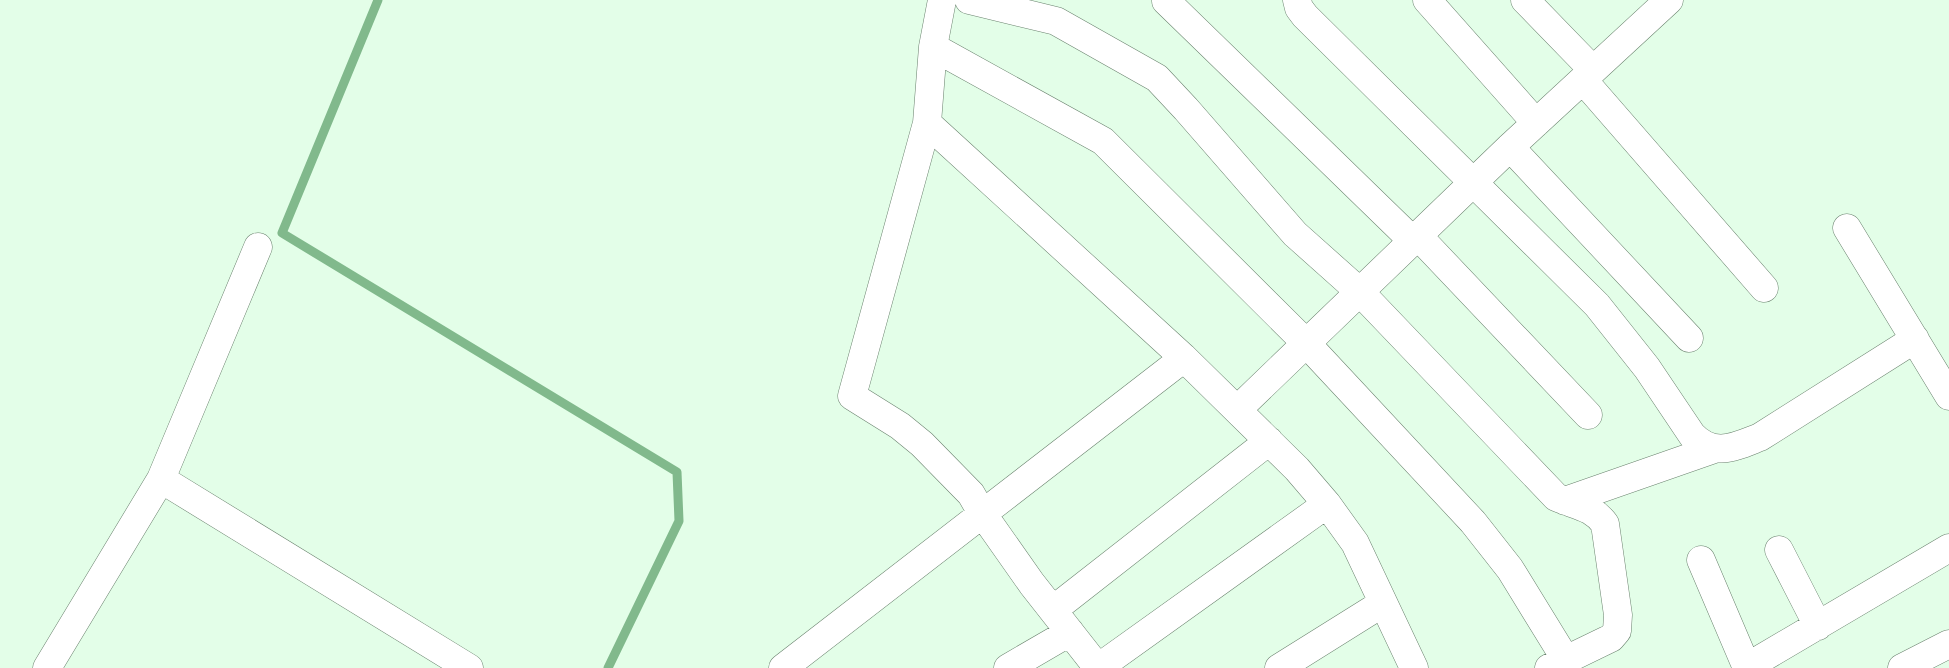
<svg xmlns="http://www.w3.org/2000/svg" width="1949" height="668" font-family="'Nunito Sans',sans-serif">
<rect width="100%" height="100%" fill="#e3fee8"/>
<g fill="none" stroke-linecap="round" stroke-linejoin="round">
<path stroke="#81b98c" stroke-width="9" d="M378 0 282 233 677 472 679 521 608 668"/>
<g stroke="#6a826e" stroke-width="29">
<path id="minor" d="M942 0 933 47 927 123 852 396 900 426 922 444 971 494 982 513 1032 584 1098 668 1327 504
M969 0 1056 21 1157 78 1186 109 1295 234 1360 292 1556 497C1576 506 1592 506 1605 524L1618 615 1617 631 1611 638 1549 668
M1297 0 1299 8 1305 16 1597 305 1647 368 1692 435C1714 458 1734 447 1760 437L1915 339
M1427 0 1536 123
M1525 0 1593 70
M1166 1 1413 241
M933 47 1103 141 1306 343 1473 522 1510 569 1566 660
M1583 80 1764 288
M927 123 1184 358 1297 469 1327 504 1355 543 1414 668
M1510 147 1689 338
M1847 228 1949 396
M1418 236 1588 415
M1237 410 1510 147 1669 0
M161 479 469 668
M1565 501 1714 449
M1779 550 1818 626
M1701 560 1747 668
M1053 610 1269 441
M1747 667 1949 548
M47 668 161 479 258 247
M783 668 1184 358
M1008 668 1070 632
M1279 668 1383 603
M1902 668 1949 644"/>
</g>
<use href="#minor" stroke="#fff" stroke-width="28"/>
</g>
</svg>
